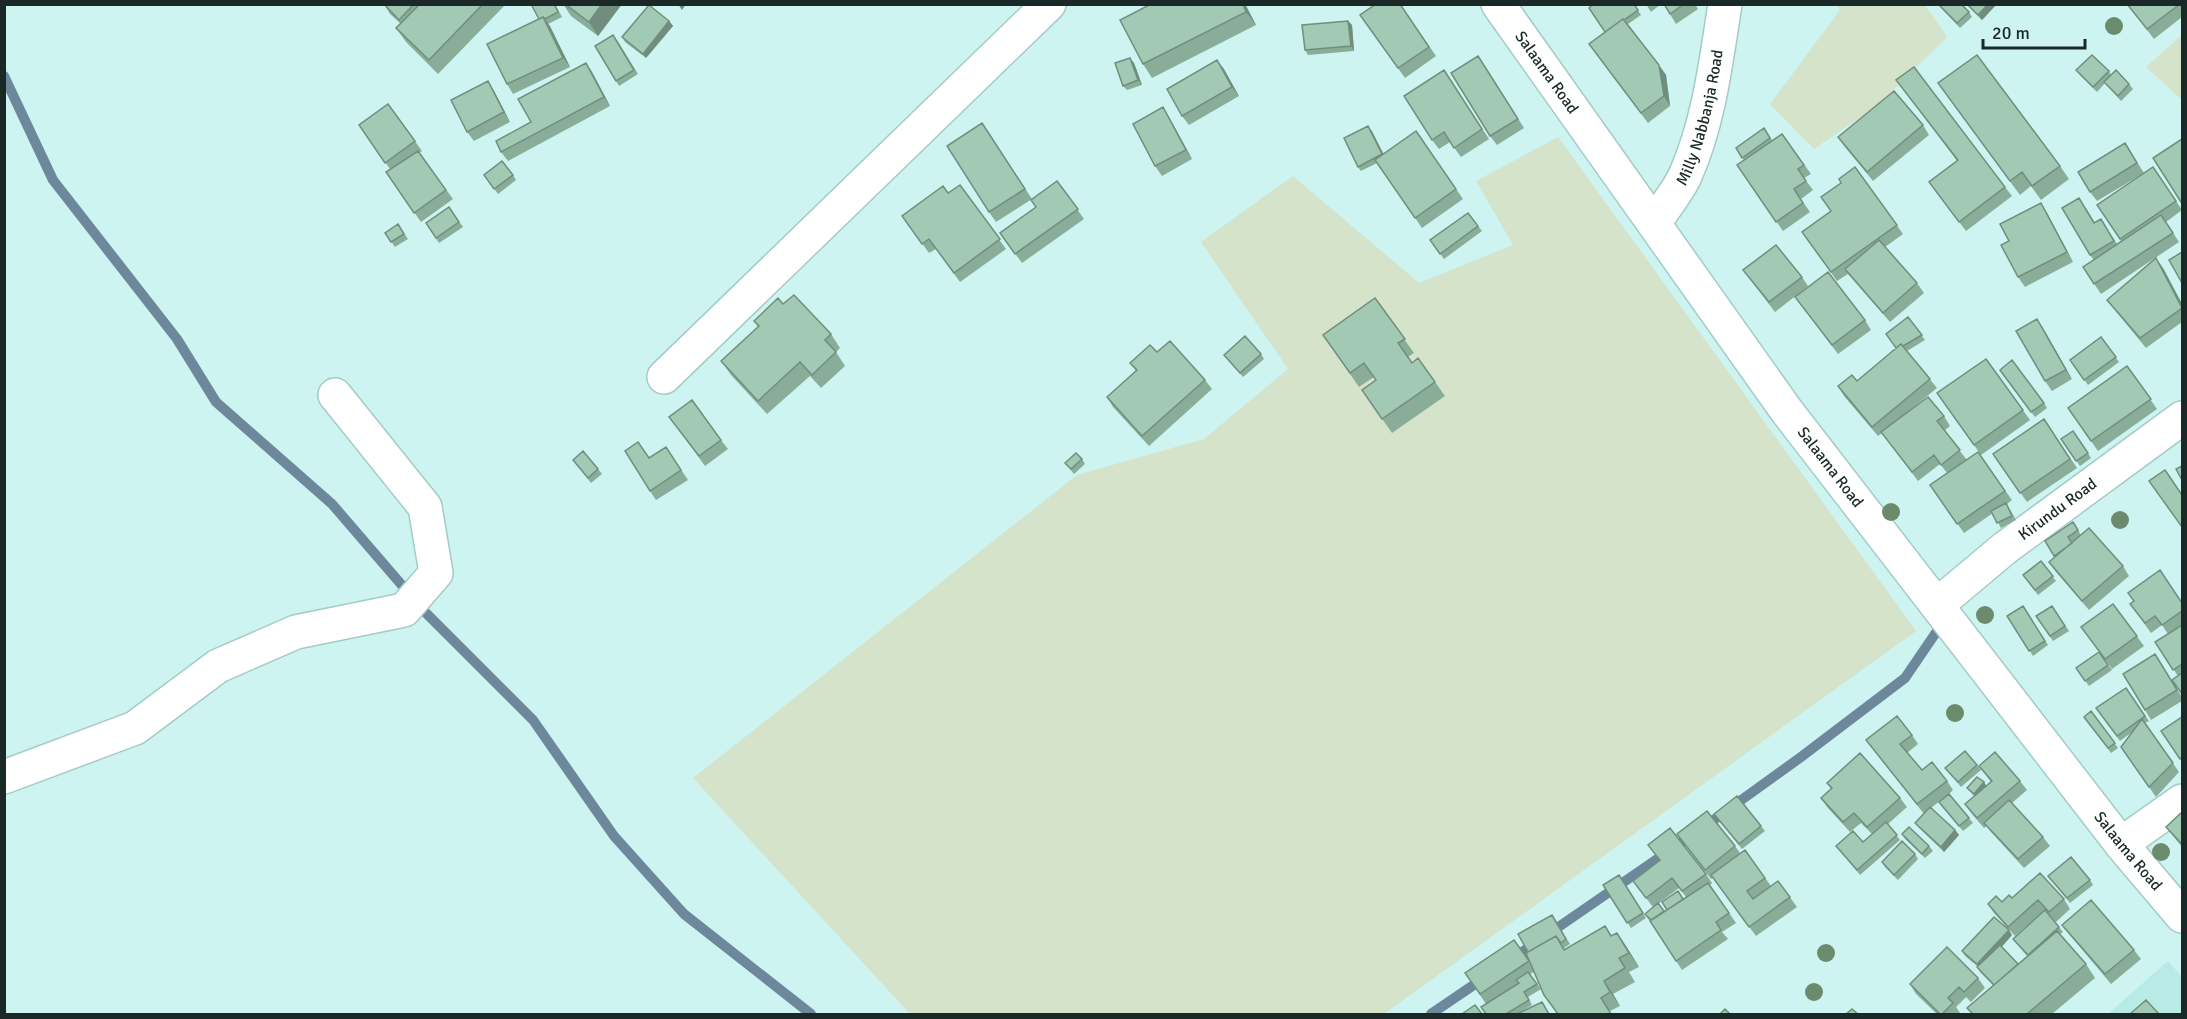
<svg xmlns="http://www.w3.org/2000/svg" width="2187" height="1019" font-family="Signika,sans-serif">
<rect width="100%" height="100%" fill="#cdf4f1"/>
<path fill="#b9ebe6" d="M2168 961 2182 977V1014H2108Z"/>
<path fill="#d4e3ca" d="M1837 5H1925L1947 37 1877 106 1814 149 1770 104 1840 10Z
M2182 35V100L2146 67Z
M1558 137 1916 631 1384 1014H910L693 778 1077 475 1204 439 1288 369 1201 242 1293 176 1419 283 1513 245 1476 181Z"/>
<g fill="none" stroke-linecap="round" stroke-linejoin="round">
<path stroke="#6e889b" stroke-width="10" d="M4 76 53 180 177 339 216 402 332 504 425 612 533 720 614 836 684 914 811 1014
M1512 959 1708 824 1801 757 1905 678 1937 631
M1431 1014 1484 978"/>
<g stroke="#a4cbc7" stroke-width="36">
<g id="minor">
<path id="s1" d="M1654 223C1664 208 1677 193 1685 176 1709 122 1716 62 1725 4"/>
<path d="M664 377 1049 4"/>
<path id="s2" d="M1937 605 2005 548 2182 418"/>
<path d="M4 777 135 728 218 666 296 632 404 610 436 573 425 507 335 395"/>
<path d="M2121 844 2182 801"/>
</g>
</g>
<g stroke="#a4cbc7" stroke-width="36">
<g id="secondary">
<path id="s3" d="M1498 4 1786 410 2121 844 2182 916"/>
</g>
</g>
<use href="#minor" stroke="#fff" stroke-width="33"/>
<use href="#secondary" stroke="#fff" stroke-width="33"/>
</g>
<g fill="#6c8b6c">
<circle cx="2114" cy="26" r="9"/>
<circle cx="1891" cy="512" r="9"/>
<circle cx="2120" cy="520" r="9"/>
<circle cx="1985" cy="615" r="9"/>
<circle cx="1955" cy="713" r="9"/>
<circle cx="2161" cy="852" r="9"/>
<circle cx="1826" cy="953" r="9"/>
<circle cx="1814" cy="992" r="9"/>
</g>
<path fill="#8aad9a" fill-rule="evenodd" d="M384 4H506L438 74 406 42 396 28 401 24 390 14Z
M555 4 562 17 548 24 570 67 513 94 507 84 539 19Z
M563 4H622L598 36 571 16Z
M1245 4 1256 25 1152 78 1143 64Z
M1400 4 1436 56 1405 78 1360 15Z
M1634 4 1641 15 1628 24 1666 75 1670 106 1648 123 1596 54 1605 32Z
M1646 4H1661L1651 12Z
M1664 4H1695L1698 9 1676 24Z
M1967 4 1995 6 1982 20 1970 8Z
M2127 4H2182V17L2154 39Z
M1939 5 1969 12 1972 17 1960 28 1943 10Z
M669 21 673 26 646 58 625 42 622 37Z
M1348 21 1352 25 1354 51 1308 55 1305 50Z
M617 40 638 74 619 86 616 81Z
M1217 60 1239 96 1189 125 1182 116Z
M586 63 592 72 610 106 508 161 501 152 531 122Z
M1134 63 1142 85 1127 90 1123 86Z
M1485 66 1524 128 1497 145 1490 136Z
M2076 70 2109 71 2111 75 2129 84 2133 89 2121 101 2105 83 2097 92 2080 75Z
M1451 80 1489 139 1461 157 1450 142 1439 149 1432 140Z
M1896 80 2005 187 2012 196 1966 231 1929 182 1957 161Z
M488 81 494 91 510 122 474 141 467 132Z
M1948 97 2060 166 2069 179 2041 200 2031 186 2020 195Z
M388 104 422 151 419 153 453 199 421 222 386 172 390 169 359 125Z
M1163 107 1169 117 1192 159 1162 176 1155 166Z
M1923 125 1929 135 1873 181 1845 147 1838 137Z
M1368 126 1383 154 1416 131 1463 199 1422 228 1377 163 1361 171 1358 167Z
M1764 128 1772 140 1782 134 1811 174 1804 178 1813 190 1801 199 1810 212 1783 231 1737 165 1744 160 1736 148Z
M989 133 1032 199 996 222 989 212Z
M2125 143 2144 173 2097 201 2090 192Z
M1855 167 1903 234 1885 247 1917 283 1924 293 1890 322 1848 274 1837 281 1802 232 1831 212 1841 183Z
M2153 167 2182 210 2166 222 2179 242 2101 294 2083 267 2094 260 2090 255 2086 208 2095 223 2101 219 2117 244 2121 241 2097 205Z
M484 175H513L516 180 498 194Z
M1057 181 1084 219 1022 263 1000 233 1036 207Z
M960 185 1006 249 960 282 936 249 929 253 902 216 948 193Z
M449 207 463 227 439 243 426 223Z
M1468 213 1482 231 1444 259 1430 240Z
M2047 213 2073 262 2025 287 2018 277 2009 241Z
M398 224 408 239 395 247 385 233Z
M2163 268 2182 304V322L2146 348 2114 309 2107 300Z
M1743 270 1802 277 1808 286 1775 312Z
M1375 298 1414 353 1408 357 1412 363 1418 358 1445 396 1392 433 1362 390 1376 380 1374 377 1359 387 1323 335Z
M783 304 831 334 840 348 836 352 845 366 821 388 810 376 767 414 731 375 721 361 758 327 754 321Z
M1802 306 1865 320 1871 330 1838 354Z
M1908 317 1925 340 1907 351 1937 388 1900 418 1944 416 1950 426 1944 431 1967 460 1978 452 2012 500 2007 504 2016 520 2001 528 1993 513 1964 533 1930 485 1947 473 1940 464 1918 481 1882 433 1878 436 1844 396 1838 386 1857 381 1896 348Z
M2037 319 2043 328 2072 379 2052 391 2045 381Z
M2101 337 2119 362 2088 385 2070 360Z
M1157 352 1205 380 1212 389 1149 446 1113 407 1107 397 1136 371 1130 363Z
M1261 354 1264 359 1243 377 1224 355Z
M1986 359 2030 420 1981 455 1937 393Z
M2127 366 2157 409 2098 451 2068 408Z
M2000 370 2044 403 2047 408 2035 417Z
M2044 419 2077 468 2027 502 1993 454Z
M676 426 721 440 728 449 705 466Z
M2073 431 2091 458 2080 466 2061 439Z
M666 447 688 480 656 500 650 491 649 458Z
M1082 459 1085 464 1074 474 1065 463Z
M573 460 598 469 602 474 591 483Z
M2073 522 2081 535 2123 566 2129 576 2089 610 2056 572 2049 562 2055 557 2045 541Z
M2041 561 2056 581 2038 595 2023 575Z
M2182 603V694L2178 676 2155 642 2168 634 2162 625 2151 633 2130 604Z
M2113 604 2144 646 2112 669 2081 627Z
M2023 606 2048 645 2033 656 2007 616Z
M2052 606 2069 631 2053 641 2036 616Z
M2099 652 2112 670 2089 686 2076 668Z
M2161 664 2182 697V701L2151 720 2145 710Z
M2126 688 2149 721 2145 723 2179 772 2156 797 2121 747 2132 732 2120 741 2096 708Z
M2091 711 2118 748 2111 753 2084 717Z
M1912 735 1918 744 1907 753 1922 770 1947 781 1953 790 1949 794 1973 823 1963 831 1943 807 1946 796 1931 808 1955 830 1959 835 1944 852 1919 828 1915 823 1924 814 1866 740Z
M1977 765 1981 770 1961 787 1945 768Z
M1979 766 2020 781 2027 790 2012 803 2043 837 2050 846 2024 868 1991 832 1987 826 1984 828 1972 814 1965 804 1974 796 1967 788 1984 782 1986 786 1991 782Z
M1827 783 1900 798 1907 807 1888 824 1900 840 1860 875 1836 846 1863 842 1872 834 1861 823 1850 832 1827 807 1821 798 1831 789Z
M2182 812V847L2173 836 2166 827Z
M1718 819 1761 826 1765 831 1742 849Z
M1677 834 1735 846 1740 853 1745 850 1771 886 1778 881 1797 907 1756 936 1713 878 1711 879Z
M1902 834 1929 846 1933 851 1925 858 1905 839Z
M1648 845 1706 874 1712 883 1710 885 1736 923 1722 932 1728 939 1682 970 1645 914 1653 907 1633 881 1660 861ZM1679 888 1686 897 1664 911 1658 904Z
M1915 854 1918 859 1898 880 1885 867 1882 862Z
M1619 875 1646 918 1631 928 1603 885Z
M2048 876 2090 880 2093 885 2070 903Z
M2012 898 2064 899 2070 909 2056 922 2045 910 2015 936 1994 913 1988 904 2002 902Z
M1552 915 1570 944 1564 948 1565 949 1611 936 1626 946 1639 967 1629 972 1635 982 1613 994 1620 1006 1610 1011 1534 972 1530 974 1541 989 1528 997 1532 1005 1517 1014H1486V1004L1465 973 1514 940 1531 965 1528 952Z
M2062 925 2134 950 2141 959 2111 984 2069 934Z
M2059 927 2063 932 2060 934 2086 964 2095 978 2052 1014H1972L1967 1008 1993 985 1980 972 1977 966 1965 956 1962 951 2012 935 2002 947 2018 964 2027 956 2013 939Z
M1978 978 1985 988 1971 1002 1966 997 1956 1007 1960 1013 1958 1014H1937L1916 994 1910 984Z"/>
<path fill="#718d7d" d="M602 4H622L598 36 589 22Z
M678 4H686L682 10Z
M1243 4H1245L1256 25 1246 12Z
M1988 4H1994L1995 6 1982 20 1978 15Z
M543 17 550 26 570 67 563 58Z
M669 21 673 26 646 58 643 54Z
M1348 21 1352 25 1354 51 1351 46Z
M1130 58 1134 63 1142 85 1138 80Z
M1217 60 1224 69 1239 96 1232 87Z
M586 63 592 72 610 106 604 97Z
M1659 65 1666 75 1670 106 1664 96Z
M488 81 494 91 510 122 504 112Z
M1163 107 1169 117 1192 159 1186 150Z
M1368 126 1372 131 1386 159 1382 154Z
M2041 203 2047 213 2073 262 2067 252Z
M2156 258 2163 268 2182 304V307Z
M2037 319 2043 328 2072 379 2066 370Z
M1984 782 1987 787 1977 799 1974 794Z
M1955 830 1959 835 1944 852 1941 847Z
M2009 930 2012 935 1981 969 1977 964Z
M1617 933 1626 946 1639 967 1629 953Z
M1604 981 1613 994 1620 1006 1610 992Z"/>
<path fill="#a1c9b3" stroke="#718d7d" stroke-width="1.5" d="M384 4H414L399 20Z
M420 4H483L429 60 396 28Z
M534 4H554L558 12 545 19 543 17 539 19 532 6Z
M565 4H602L589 22Z
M1151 4H1243L1246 12 1143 64 1120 20Z
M1376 4H1400L1429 47 1398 68 1360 15Z
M1593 4H1634L1638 10 1624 20 1623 19 1605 32 1589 8Z
M1664 4H1684L1670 14Z
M1940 4H1961L1969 12 1957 23 1939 5Z
M1967 4H1988L1978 15Z
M2127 4H2180L2147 29Z
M649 5 669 21 643 54 622 37Z
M543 17 563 58 507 84 487 44Z
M1623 19 1659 65 1664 96 1641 113 1589 44Z
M1348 21 1351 46 1305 50 1302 25Z
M613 35 634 70 616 81 595 46Z
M1977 55 2060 166 2032 186 2022 172 2010 181 1938 83Z
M2092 55 2109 71 2093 87 2076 70Z
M1478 56 1518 119 1490 136 1451 73Z
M1130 58 1138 80 1123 86 1115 63Z
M1217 60 1232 87 1182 116 1167 89Z
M586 63 604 97 501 152 496 141 531 122 518 99Z
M1914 67 2005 187 1959 222 1929 182 1958 160 1896 80Z
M1444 70 1482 129 1454 148 1444 132 1432 140 1404 96Z
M2116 70 2129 84 2118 96 2104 82Z
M488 81 504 112 467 132 451 100Z
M1894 91 1923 125 1867 172 1838 137Z
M388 104 415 141 385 163 359 125Z
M1163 107 1186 150 1155 166 1133 124Z
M982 123 1025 189 989 212 947 146Z
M1368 126 1382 154 1358 167 1344 138Z
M1764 128 1770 138 1742 158 1736 148Z
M1416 131 1456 189 1415 218 1375 160Z
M1782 134 1804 165 1798 169 1806 181 1794 189 1803 203 1776 222 1737 165Z
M2182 139V201L2181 202 2153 158Z
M2125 143 2137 163 2090 192 2078 172Z
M418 151 446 190 414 213 386 172Z
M502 161 513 175 494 189 484 175Z
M1855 167 1897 225 1831 272 1802 232 1831 211 1821 197 1841 183 1839 179Z
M2153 167 2176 201 2120 239 2097 205Z
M1057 181 1078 209 1015 254 1000 233 1036 207 1031 200Z
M960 185 1000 239 954 273 929 239 922 244 902 216 943 186 948 193Z
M2079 198 2094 223 2101 219 2114 241 2090 255 2062 208Z
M2041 203 2067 252 2018 277 2001 245 2009 241 2000 224Z
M449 207 459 222 436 238 426 223Z
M1468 213 1478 226 1440 254 1430 240Z
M2161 215 2173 233 2094 284 2083 267Z
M398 224 404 234 391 242 385 233Z
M1879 240 1917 283 1883 313 1845 269Z
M1776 245 1802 277 1769 302 1743 270Z
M2182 252V283L2169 260Z
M2156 258 2182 308 2140 338 2107 300Z
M1828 272 1865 320 1832 345 1795 297Z
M794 295 831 334 825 340 836 352 812 375 800 362 758 401 721 361 759 326 754 321 778 298 783 304Z
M1375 298 1405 339 1398 343 1412 363 1418 358 1435 382 1382 419 1362 390 1376 380 1364 363 1350 373 1323 335Z
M1908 317 1922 335 1903 346 1901 344 1896 348 1886 334Z
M2037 319 2066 370 2045 381 2016 331Z
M1245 336 1261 354 1240 373 1224 355Z
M2101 337 2116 357 2084 380 2070 360Z
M1170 341 1205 380 1142 436 1107 397 1137 370 1130 363 1150 345 1157 352Z
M1901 344 1930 379 1872 427 1838 386 1852 375 1857 381Z
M1986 359 2023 410 1974 445 1937 393Z
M2012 360 2044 403 2031 412 2000 370Z
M2127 366 2151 399 2091 441 2068 408Z
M1928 397 1944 416 1937 421 1960 450 1941 465 1934 455 1912 472 1881 432Z
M692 400 721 440 699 456 669 417Z
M2044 419 2070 459 2020 493 1993 454Z
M2073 431 2088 453 2076 461 2061 439Z
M638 442 649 458 666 447 681 470 650 491 625 451Z
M583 451 598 469 588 478 573 460Z
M1978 452 2005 491 1957 524 1930 485Z
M1076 453 1082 459 1071 469 1065 463Z
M2182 466V480L2176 469Z
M2165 470 2182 495V527L2149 481Z
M2006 503 2012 516 1997 523 1991 511Z
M2073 522 2078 530 2068 537 2072 543 2054 556 2045 541Z
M2089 528 2123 566 2082 601 2049 562Z
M2041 561 2053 576 2035 590 2023 575Z
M2160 570 2182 603V611L2162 625 2155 616 2145 623 2130 604 2134 601 2128 593Z
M2113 604 2137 636 2105 659 2081 627Z
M2023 606 2045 641 2029 651 2007 616Z
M2052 606 2065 626 2050 636 2036 616Z
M2182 625V664L2173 670 2155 642Z
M2099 652 2108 665 2085 681 2076 668Z
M2155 654 2177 690 2145 710 2123 674Z
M2182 673V694L2172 680Z
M2126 688 2145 716 2117 736 2096 708Z
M2091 711 2115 743 2108 748 2084 717Z
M1897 716 1912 735 1900 744 1922 770 1932 762 1947 781 1917 804 1866 740Z
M2182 717V757L2180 759 2161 731Z
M2142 719 2173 763 2149 787 2121 747Z
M1965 751 1977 765 1958 782 1945 768Z
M1995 752 2020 781 1977 818 1965 804 1992 781 1979 766Z
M1860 753 1900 798 1867 827 1854 813 1843 822 1821 798 1832 788 1827 783Z
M1977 777 1984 782 1974 794 1967 788Z
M1949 794 1969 818 1959 826 1939 802Z
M1737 796 1761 826 1739 844 1714 814Z
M2009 800 2043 837 2018 859 1984 823Z
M1930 807 1955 830 1941 847 1915 823Z
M1707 811 1735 846 1705 870 1677 834Z
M2182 812V844L2166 827Z
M1886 822 1897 835 1857 870 1836 846 1853 831 1863 842Z
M1909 827 1929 846 1922 854 1902 834Z
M1670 828 1706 874 1682 891 1672 878 1646 898 1633 881 1660 860 1648 845Z
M1902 841 1915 854 1894 875 1882 862Z
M1745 850 1765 878 1747 891 1753 899 1778 881 1790 897 1749 927 1711 875Z
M2071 857 2090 880 2067 898 2048 876Z
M2040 873 2064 899 2049 912 2038 900 2008 927 1988 904 1996 896 2002 902 2009 895 2012 898Z
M1619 875 1643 913 1627 923 1603 885Z
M1708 883 1729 913 1716 922 1721 930 1676 961 1650 921Z
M1678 891 1683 899 1667 910 1662 902Z
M2091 900 2134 950 2105 974 2062 925Z
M1658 903 1664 911 1651 920 1645 914Z
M2045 910 2059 927 2028 955 2013 939Z
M1552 915 1566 939 1561 943 1556 936 1528 952 1518 934Z
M1994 917 2009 930 1977 964 1962 951Z
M1605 926 1611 936 1617 933 1629 953 1619 958 1625 968 1604 981 1610 992 1601 998 1611 1014H1558L1544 995 1526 953 1556 936 1564 950Z
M2057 931 2086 964 2027 1014H1973L1967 1008Z
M1514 940 1529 961 1480 994 1465 973Z
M2000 945 2018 964 1994 985 1977 967Z
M1947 947 1978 978 1964 992 1959 987 1948 998 1953 1003 1942 1014H1940L1910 984Z
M1528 972 1537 984 1524 992 1529 1000 1506 1014H1486L1481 1007 1519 983 1516 980Z
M2146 1000 2159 1014H2130Z
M1542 1002 1549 1014H1517Z
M1475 1005 1482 1014H1462Z
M1725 1009 1730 1014H1720Z
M1852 1009 1858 1014H1846Z"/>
<g text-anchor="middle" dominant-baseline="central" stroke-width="4.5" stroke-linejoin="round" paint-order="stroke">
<g font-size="16" fill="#1a2928" stroke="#cdf4f1">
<text stroke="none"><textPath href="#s3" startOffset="84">Salaama Road</textPath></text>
<text stroke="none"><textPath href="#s1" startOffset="117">Milly Nabbanja Road</textPath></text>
<text stroke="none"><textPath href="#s3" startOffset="570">Salaama Road</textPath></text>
<text stroke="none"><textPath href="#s2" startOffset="154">Kirundu Road</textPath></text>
<text stroke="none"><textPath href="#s3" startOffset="1056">Salaama Road</textPath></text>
</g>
</g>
<rect width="2187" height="1019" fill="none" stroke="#1a2928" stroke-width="12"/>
<path d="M1983 39v9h102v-9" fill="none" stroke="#1a2928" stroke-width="3"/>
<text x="1992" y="39" font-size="18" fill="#1a2928" stroke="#cdf4f1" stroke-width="4.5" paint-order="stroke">20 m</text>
</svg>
